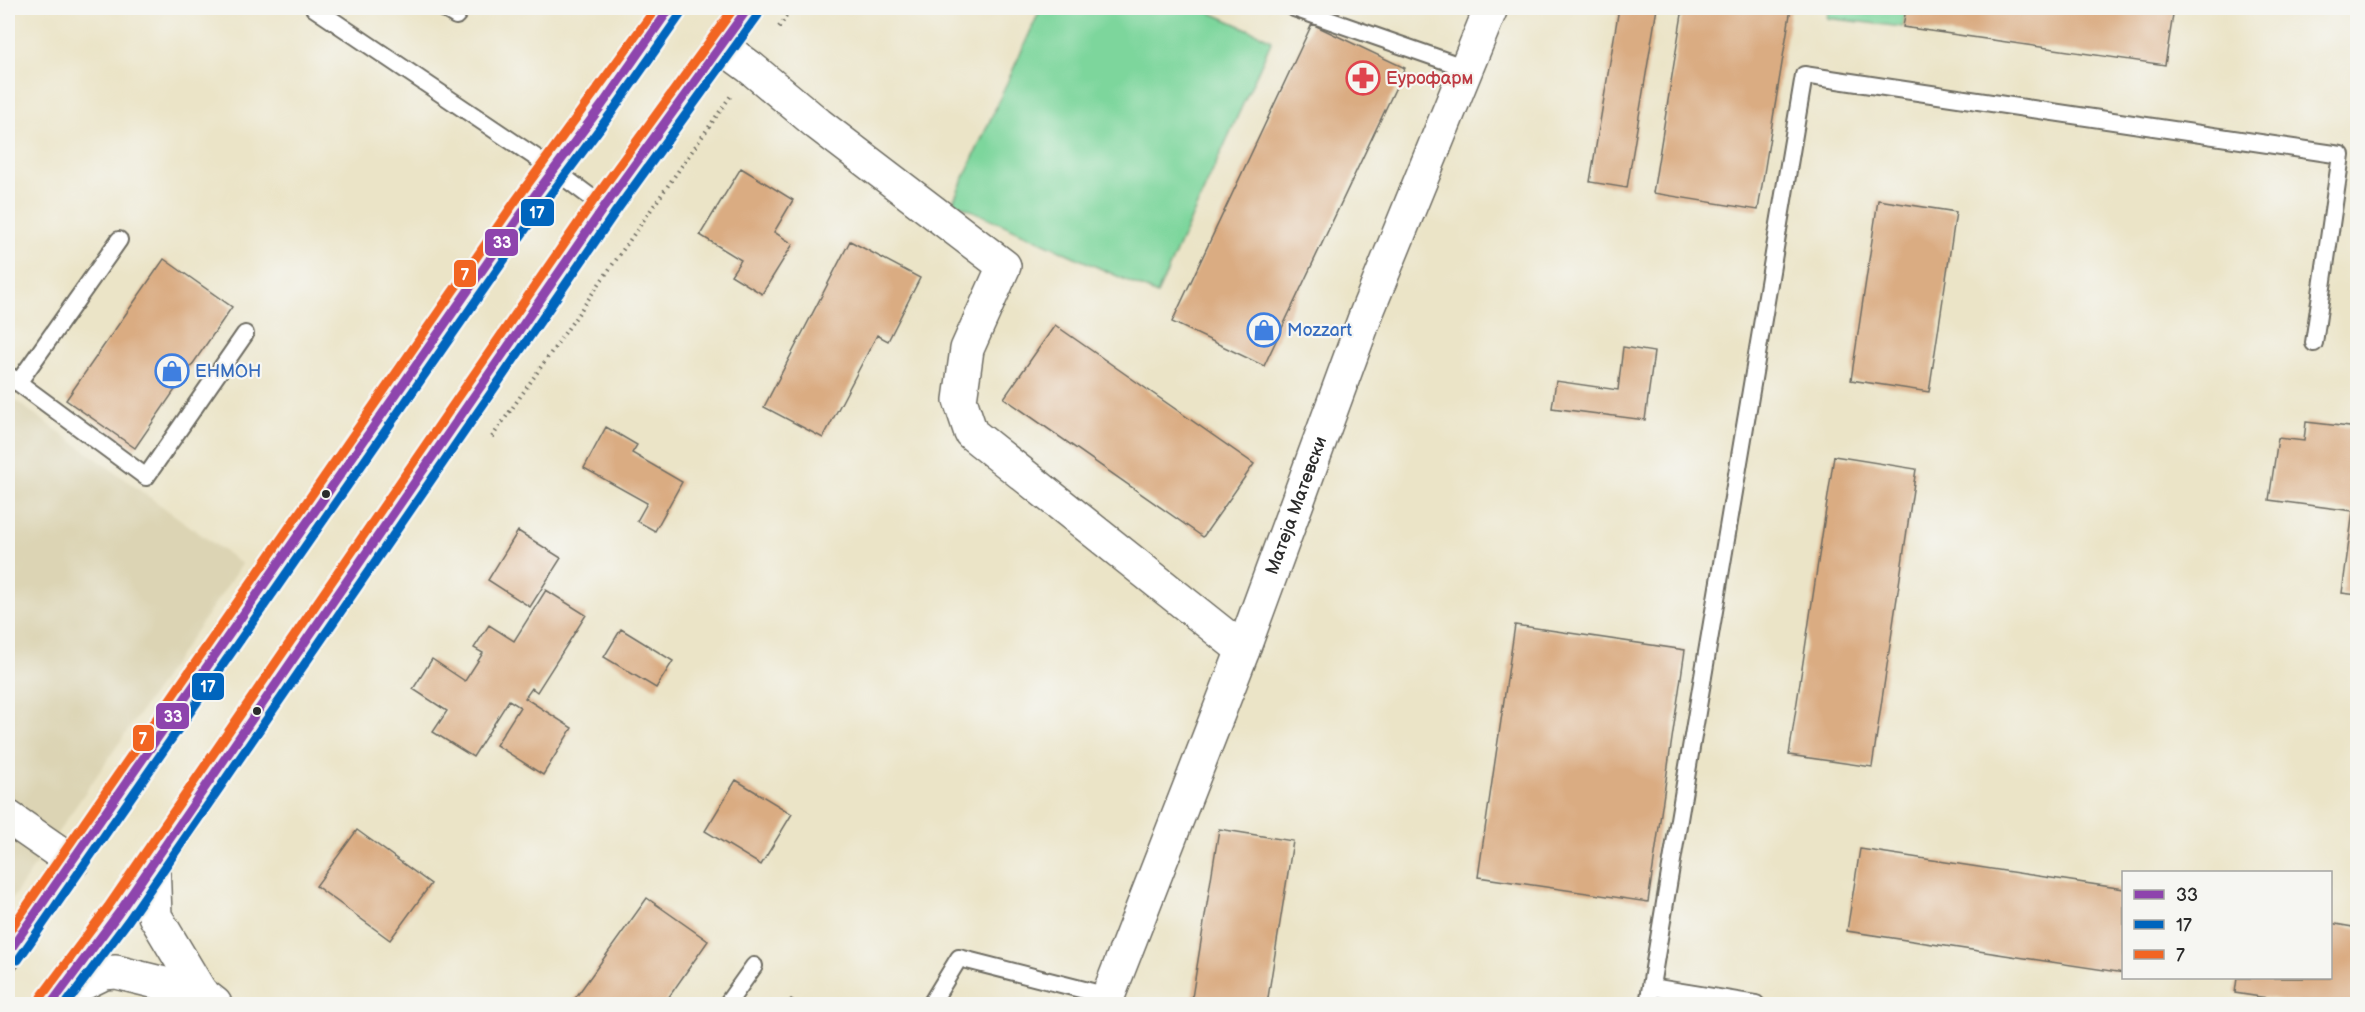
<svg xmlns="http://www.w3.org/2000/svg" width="2365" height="1012" font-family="'Balsamiq Sans',sans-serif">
<rect width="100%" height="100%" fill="#f6f6f2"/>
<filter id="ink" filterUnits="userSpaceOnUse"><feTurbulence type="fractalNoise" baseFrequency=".0167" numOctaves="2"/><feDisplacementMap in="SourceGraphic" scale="12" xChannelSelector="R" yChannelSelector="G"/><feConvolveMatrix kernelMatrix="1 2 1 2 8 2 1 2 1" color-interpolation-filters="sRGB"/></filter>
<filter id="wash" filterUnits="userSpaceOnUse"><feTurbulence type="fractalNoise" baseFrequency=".008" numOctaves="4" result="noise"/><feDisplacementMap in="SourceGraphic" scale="24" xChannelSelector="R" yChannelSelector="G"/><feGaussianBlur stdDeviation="1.35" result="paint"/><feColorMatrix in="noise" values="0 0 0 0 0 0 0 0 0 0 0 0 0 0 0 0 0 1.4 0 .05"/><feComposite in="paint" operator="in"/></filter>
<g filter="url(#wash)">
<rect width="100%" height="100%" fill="#ebe4c7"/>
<path fill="#dcd4b4" d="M8 395 242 564 12 899 8 896Z"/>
<path fill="#7dd69c" stroke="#548064" stroke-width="1.5" d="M1041 8H1200L1272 40 1157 294 953 202Z
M1829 8H1906L1903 27 1827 18Z"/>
<g id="blocks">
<path fill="#daac82" d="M1619 8H1657L1627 188 1590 182Z
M1683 8H1791L1758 210 1653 193Z
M1906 8H2174L2165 65 1903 27Z
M1312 24 1405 68 1264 366 1172 322Z
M741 168 793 200 774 232 793 244 762 294 731 275 741 260 700 235Z
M1878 200 1956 212 1929 392 1851 380Z
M850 241 920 278 888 341 877 335 823 438 764 407Z
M164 259 232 307 135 448 66 400Z
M1055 325 1254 464 1203 537 1004 398Z
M1623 347 1654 352 1645 420 1552 408 1556 381 1618 390Z
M2306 422 2358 428V595L2342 593 2353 511 2269 500 2278 438 2304 441Z
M606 427 637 445 632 453 682 482 655 531 637 521 647 503 584 468Z
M1834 456 1916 469 1872 767 1789 755Z
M518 531 561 558 530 607 488 580Z
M546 590 586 615 537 692 532 688 525 698 572 728 543 775 496 745 520 707 509 700 473 757 433 732 447 711 413 689 432 659 465 681 483 653 474 648 489 625 514 641Z
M1515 625 1685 650 1648 902 1478 877Z
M621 629 673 661 656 688 604 657Z
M736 780 792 814 761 865 705 831Z
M1219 829 1293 841 1267 1004H1191Z
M357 830 431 884 390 940 316 886Z
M1860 849 2124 889V973L1847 931Z
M647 898 708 941 664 1004H571Z
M2330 923 2358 928V1004H2307L2235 993 2237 978H2330Z
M791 999 799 1004H786Z"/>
</g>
</g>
<g filter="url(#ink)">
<use href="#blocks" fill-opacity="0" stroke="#6e6c62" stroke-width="1.5"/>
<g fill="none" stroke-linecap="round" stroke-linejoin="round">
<g stroke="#6e6c62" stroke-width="20">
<path id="lane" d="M314 8 553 169 604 207
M443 8 456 16 462 8
M1294 8 1466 68
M8 375 146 477 245 334
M18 383 119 240
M1651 987 1756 1004
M727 1004 754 966
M931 1004 959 958 1108 996
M1648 1004 1804 75 2341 155 2314 343"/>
</g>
<g stroke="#6e6c62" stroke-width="36">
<g id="street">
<path d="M721 46 751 68 818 124 1004 266 967 349 960 400 971 433 1243 650"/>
<path d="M8 817 73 862"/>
<path d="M153 862 155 916 201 993"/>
<path d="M57 996 104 973 116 972 201 993 215 1004"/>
<path id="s1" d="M1105 1004 1243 650 1367 312 1491 8"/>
</g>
</g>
<g stroke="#6e6c62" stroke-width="36">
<path id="secondary" d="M8 953 524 210 602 105 670 8
M51 1004 118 914 604 207 748 8"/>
</g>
<path stroke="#6e6c62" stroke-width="4" stroke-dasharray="1.5 4.5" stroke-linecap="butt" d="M779 27 793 8
M492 437 732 94"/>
<use href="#lane" stroke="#fff" stroke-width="16"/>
<use href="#street" stroke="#fff" stroke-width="33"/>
<use href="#secondary" stroke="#fff" stroke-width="33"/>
<g stroke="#f6f6f2" stroke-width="14">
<path id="bus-1" d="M8 953 524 210 602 105 670 8
M51 1004 118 914 604 207 748 8"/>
</g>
<g stroke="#f6f6f2" stroke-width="14">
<path id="bus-2" d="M18 960 534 217 612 112 680 15
M66 1004 128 921 614 214 758 15"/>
</g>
<g stroke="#f6f6f2" stroke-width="14">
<path id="bus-3" d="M8 933 514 203 656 8
M41 997 108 907 594 200 734 8"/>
</g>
<use href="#bus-1" stroke="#8e44ad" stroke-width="9"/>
<use href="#bus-2" stroke="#0065bd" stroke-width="9"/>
<use href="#bus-3" stroke="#f26522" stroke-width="9"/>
</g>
</g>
<defs>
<g id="pharmacy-ring" transform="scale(1.725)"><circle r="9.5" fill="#f6f6f2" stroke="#e0444e" stroke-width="1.5"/><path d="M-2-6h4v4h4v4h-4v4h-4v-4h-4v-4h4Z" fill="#e0444e"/></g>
<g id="shop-ring" transform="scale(1.725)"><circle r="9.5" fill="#f6f6f2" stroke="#3f7fe0" stroke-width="1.5"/><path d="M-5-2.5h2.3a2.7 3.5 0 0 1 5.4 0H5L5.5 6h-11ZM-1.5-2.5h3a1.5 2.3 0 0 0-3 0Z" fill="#3f7fe0"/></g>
</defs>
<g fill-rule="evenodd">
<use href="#pharmacy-ring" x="1363" y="78"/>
<use href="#shop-ring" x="1264" y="330"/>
<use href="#shop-ring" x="172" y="371"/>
</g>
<g fill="#2b2b2b" stroke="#f6f6f2" stroke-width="2">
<circle cx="326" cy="494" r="5"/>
<circle cx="257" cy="711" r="5"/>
</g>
<g text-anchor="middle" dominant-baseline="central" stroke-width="4.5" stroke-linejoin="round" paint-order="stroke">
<g font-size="18" fill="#be3a42" stroke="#f6f6f2" text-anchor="start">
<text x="1386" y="78">Еурофарм</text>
</g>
<g font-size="18" fill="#366cbe" stroke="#f6f6f2" text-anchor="start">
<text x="1287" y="330">Mozzart</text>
<text x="195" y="371">ЕНМОН</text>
</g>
<g font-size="18" fill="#2b2b2b" stroke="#f6f6f2">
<text stroke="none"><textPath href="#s1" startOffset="534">Матеја Матевски</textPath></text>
</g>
</g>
<g stroke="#f6f6f2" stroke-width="2">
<rect x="520" y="198" width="35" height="29" rx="6" fill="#0065bd"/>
<rect x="484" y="228" width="35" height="29" rx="6" fill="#8e44ad"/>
<rect x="453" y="259" width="24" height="29" rx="6" fill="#f26522"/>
<rect x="191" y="672" width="34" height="29" rx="6" fill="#0065bd"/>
<rect x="155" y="702" width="35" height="28" rx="6" fill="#8e44ad"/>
<rect x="132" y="724" width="23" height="28" rx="6" fill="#f26522"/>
</g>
<g font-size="16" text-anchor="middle" font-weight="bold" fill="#fff">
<text x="537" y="218">17</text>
<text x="502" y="248">33</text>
<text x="465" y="280">7</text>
<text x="208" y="692">17</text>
<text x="173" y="722">33</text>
<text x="143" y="744">7</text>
</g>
<rect width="2365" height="1012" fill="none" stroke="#f6f6f2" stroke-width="30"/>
<rect x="2122" y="871" width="210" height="108" fill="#f6f6f2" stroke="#a5a5a2" stroke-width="1.5"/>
<rect x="2134" y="890" width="30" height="9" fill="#8e44ad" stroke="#a5a5a2" stroke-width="1.5"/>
<text x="2176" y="901" font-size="18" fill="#2b2b2b">33</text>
<rect x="2134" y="920" width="30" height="9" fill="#0065bd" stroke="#a5a5a2" stroke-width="1.5"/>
<text x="2176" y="931" font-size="18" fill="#2b2b2b">17</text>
<rect x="2134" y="950" width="30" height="9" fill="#f26522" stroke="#a5a5a2" stroke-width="1.5"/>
<text x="2176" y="961" font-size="18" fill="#2b2b2b">7</text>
</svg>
